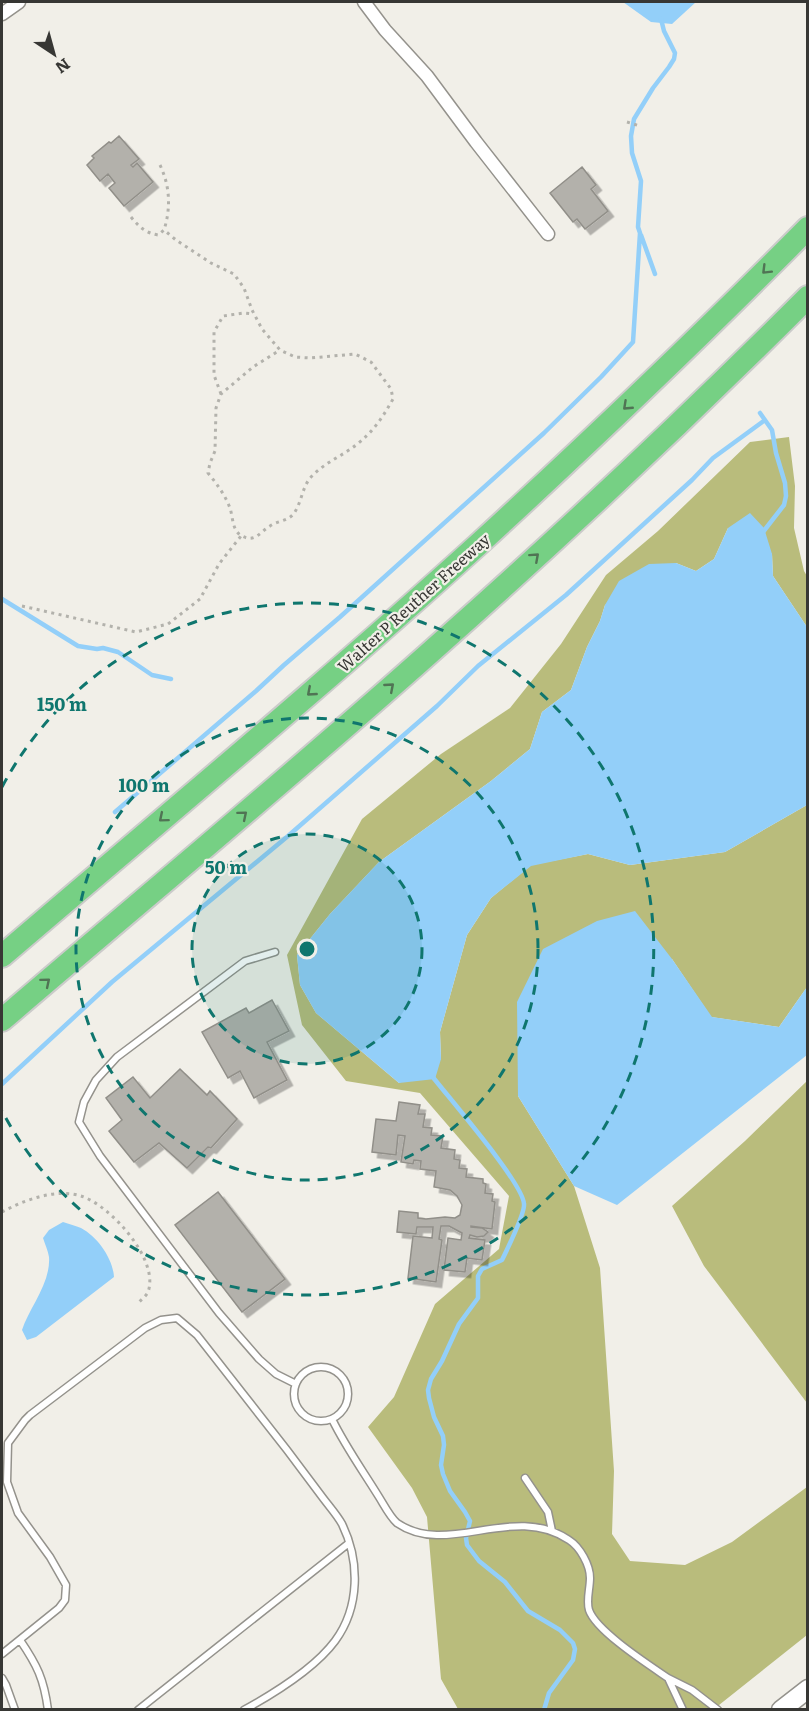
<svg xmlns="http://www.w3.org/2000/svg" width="809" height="1711" font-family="Literata,serif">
<defs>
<filter id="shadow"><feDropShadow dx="5.5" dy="5.5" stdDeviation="0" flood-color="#0004"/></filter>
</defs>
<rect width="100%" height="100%" fill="#f1efe8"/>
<path fill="#b9bc7c" d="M789 437 795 486 794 528 804 571 807 576V627L773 576 772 554 728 528 714 559 696 571 676 563 605 605 600 621 587 647 571 690 542 712 530 749 491 781 379 862 330 914 297 955 300 985 316 1013 399 1083 441 1059 440 1032 467 935 491 898 531 865 588 854 630 865 725 852 807 805V987L779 1027 711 1017 672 959 518 1096 574 1186 600 1268 614 1471 612 1534 630 1561 685 1565 732 1542 807 1487V1635L714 1709H458L441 1679 427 1517 412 1488 368 1427 394 1397 435 1304 499 1249 509 1196 420 1093 346 1081 302 1025 287 955 362 819 441 754 510 708 561 644 606 575 658 531 750 442Z
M807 1081V1403L704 1266 672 1206 745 1141Z"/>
<path fill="#93cff9" d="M623 2H696L672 24 651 22Z
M750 513 764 528 772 554 773 576 807 627V805L725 852 630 865 588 854 531 866 491 898 467 935 440 1032 441 1059 435 1079 399 1083 316 1013 300 985 297 955 330 914 379 862 491 781 530 749 542 712 571 690 587 647 600 621 605 605 619 581 649 564 676 563 696 571 714 559 728 528Z
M635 911 672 959 712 1017 779 1027 807 987V1055L617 1205 574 1186 518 1096 517 1002 543 949 597 921Z
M63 1222C69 1224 76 1226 81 1228 98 1237 113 1259 114 1277L36 1337 27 1340 22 1330C29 1308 51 1283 49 1257 48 1251 45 1244 43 1238L49 1230Z"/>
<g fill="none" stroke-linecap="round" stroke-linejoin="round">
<path stroke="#93cff9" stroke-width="4.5" d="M641 235 655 274
M760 413 772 430 776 453 785 483 786 496 784 505 763 532
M2 599 78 646 97 649 103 648 118 652 152 675 171 679
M115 812 256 691 284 665 340 617 544 433 601 377 633 342 640 233 638 227 641 181 632 153 631 136 634 119 653 88 669 67 674 59 675 53 664 31 661 19
M432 1076C449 1098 523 1183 524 1204 525 1213 506 1252 502 1260L482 1269 478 1276V1298L459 1324 442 1361 431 1379 428 1390 429 1398 434 1417 443 1436 444 1445 441 1465 443 1474 450 1491 465 1512 470 1521 466 1538 467 1545 479 1561 505 1582 528 1611 560 1630 573 1643 575 1649 573 1660 549 1693 544 1710
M2 1084 112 982 288 836 437 706 478 666 566 595 692 480 713 458 765 420"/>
</g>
<path fill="#b3b1ab" stroke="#918f89" stroke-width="1.5" filter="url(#shadow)" d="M119 136 139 159 131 165 133 167 137 163 153 182 124 206 109 188 115 183 108 174 100 181 87 165 94 158 92 156 109 142 111 143Z
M582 167 596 185 591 189 608 211 585 229 577 219 573 222 550 193Z
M272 1000 289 1031 267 1042 287 1080 254 1098 240 1071 228 1078 202 1032 246 1008 249 1013Z
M180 1069 207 1095 210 1091 237 1119 211 1148 208 1147 187 1168 159 1143 134 1162 109 1131 122 1120 106 1098 133 1077 150 1098Z
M399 1102 420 1105 418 1114H425L423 1127 432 1128 431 1135 443 1136 441 1148 455 1150 454 1159 460 1160 459 1168 467 1169 466 1177 483 1179V1183L486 1184 485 1193 493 1194 492 1201 495 1202 492 1229 471 1226V1227L482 1228 488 1232 484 1236 477 1237 470 1235 469 1238 485 1240 482 1260 467 1258 465 1272 444 1270 448 1238 461 1240 462 1233 449 1226H441L439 1239 442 1240 436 1282 408 1278 413 1236 432 1238 433 1227H417L416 1234 397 1232 399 1211 418 1213V1218L426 1219 445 1217 455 1218 460 1215 462 1205 457 1196 450 1190 434 1187 436 1171 420 1169 421 1161 414 1160 413 1164 401 1162 405 1136 398 1135 396 1155 372 1152 376 1119 396 1121Z
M218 1192 285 1279 242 1312 175 1225Z"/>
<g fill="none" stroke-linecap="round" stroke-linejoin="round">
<g stroke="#94928c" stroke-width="9">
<path id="lane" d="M275 952 245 961 117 1057 96 1080 84 1102 79 1122 100 1156 219 1313 259 1359 276 1374 296 1384
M294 1394a27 27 0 1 1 54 0a27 27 0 1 1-54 0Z
M332 1419C345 1446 363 1471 379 1497 384 1505 390 1517 397 1523 448 1558 513 1502 569 1540 580 1547 590 1565 590 1578 590 1589 586 1600 589 1610 596 1631 649 1665 668 1678
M525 1478 548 1512 552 1531
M20 1640C37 1665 44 1679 48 1710
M2 1654 59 1608 65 1600 66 1585 50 1557 18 1513 7 1482 8 1443 25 1420 30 1415 145 1328 161 1320 177 1318 197 1335C227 1373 257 1412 287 1450 299 1466 311 1482 323 1498 329 1506 337 1515 342 1524 360 1561 360 1607 335 1641 315 1668 273 1694 244 1710
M2 1678 6 1685 15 1710
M138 1710 349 1543
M683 1710 668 1678 692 1690 718 1710"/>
</g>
<g stroke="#94928c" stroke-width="15">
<path id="street" d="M364 2 385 30 427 76 476 142 548 234
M2 14 19 2"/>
</g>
<g stroke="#94928c" stroke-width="21">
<path id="secondary" d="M781 1710 808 1689"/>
</g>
<g stroke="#cbcbca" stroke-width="26">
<path id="highway" d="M2 956C162 819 325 684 481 542 592 440 701 336 808 228
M2 1020C149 894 299 770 443 641 568 530 690 415 808 297"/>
</g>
<path stroke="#b3b2ac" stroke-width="3" stroke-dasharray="3 4.5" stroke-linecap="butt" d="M627 122 640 126
M160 165C170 186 171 208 164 230
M131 217C139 227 146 233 158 235L164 230 176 240 211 263 234 274 244 288 252 310 262 329 280 350 295 357 310 358 355 354 371 362 391 389 393 399C383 417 373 432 356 445 342 456 324 463 311 477 303 486 302 499 296 510 291 521 279 520 270 526 260 532 255 543 242 536 232 531 233 517 230 508 225 495 217 484 208 473L210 463 215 451 216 408 221 394 253 367 280 350
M221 394 214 375V332L223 316 244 313 253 314
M22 606 136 632 168 624 200 599 219 564 241 536
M2 1212C24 1200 56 1188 81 1196 110 1205 160 1260 148 1292 146 1296 142 1299 139 1302"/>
<use href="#lane" stroke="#fff" stroke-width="6"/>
<use href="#street" stroke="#fff" stroke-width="12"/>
<use href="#secondary" stroke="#fff" stroke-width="18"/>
<use href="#highway" stroke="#76d084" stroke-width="22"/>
</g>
<defs><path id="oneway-chevron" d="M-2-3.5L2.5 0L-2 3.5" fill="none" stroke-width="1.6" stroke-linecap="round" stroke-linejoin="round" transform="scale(1.5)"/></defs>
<g stroke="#507454">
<use href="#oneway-chevron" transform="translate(766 270) rotate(135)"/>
<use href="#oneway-chevron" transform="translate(627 406) rotate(137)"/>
<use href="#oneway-chevron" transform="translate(535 557) rotate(-42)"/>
<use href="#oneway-chevron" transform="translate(390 687) rotate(-41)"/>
<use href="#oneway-chevron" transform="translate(311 692) rotate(139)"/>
<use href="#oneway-chevron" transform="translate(243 815) rotate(-40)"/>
<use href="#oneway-chevron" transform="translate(163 818) rotate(140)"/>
<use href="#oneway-chevron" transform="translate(46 982) rotate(-40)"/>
</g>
<circle cx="307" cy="949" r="115" fill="#0f766e" fill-opacity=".12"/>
<g fill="none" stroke="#0f766e" stroke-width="3" stroke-dasharray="10 8">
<circle cx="307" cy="949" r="115"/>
<circle cx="307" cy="949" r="231"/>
<path d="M2 787A346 346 0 1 1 2 1111"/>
</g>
<g text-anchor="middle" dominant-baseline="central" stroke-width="4.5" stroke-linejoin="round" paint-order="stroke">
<g font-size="16" fill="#373734" stroke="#f1efe8">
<text transform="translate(413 602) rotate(-42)">Walter P Reuther Freeway</text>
</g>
</g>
<circle cx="307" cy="949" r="9" fill="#0f766e" stroke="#f1efe8" stroke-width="3"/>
<g font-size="18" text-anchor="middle" font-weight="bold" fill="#0f766e" stroke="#f1efe8" stroke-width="4.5" stroke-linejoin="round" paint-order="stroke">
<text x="62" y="711">150 m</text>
<text x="144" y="792">100 m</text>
<text x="226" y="874">50 m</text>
</g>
<rect width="809" height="1711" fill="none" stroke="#373734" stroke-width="6"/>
<g transform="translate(54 54) rotate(144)" stroke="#f1efe8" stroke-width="4.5" paint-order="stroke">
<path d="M0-4.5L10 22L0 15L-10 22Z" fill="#373734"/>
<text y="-9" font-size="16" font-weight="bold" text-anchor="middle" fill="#373734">N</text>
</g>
</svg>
